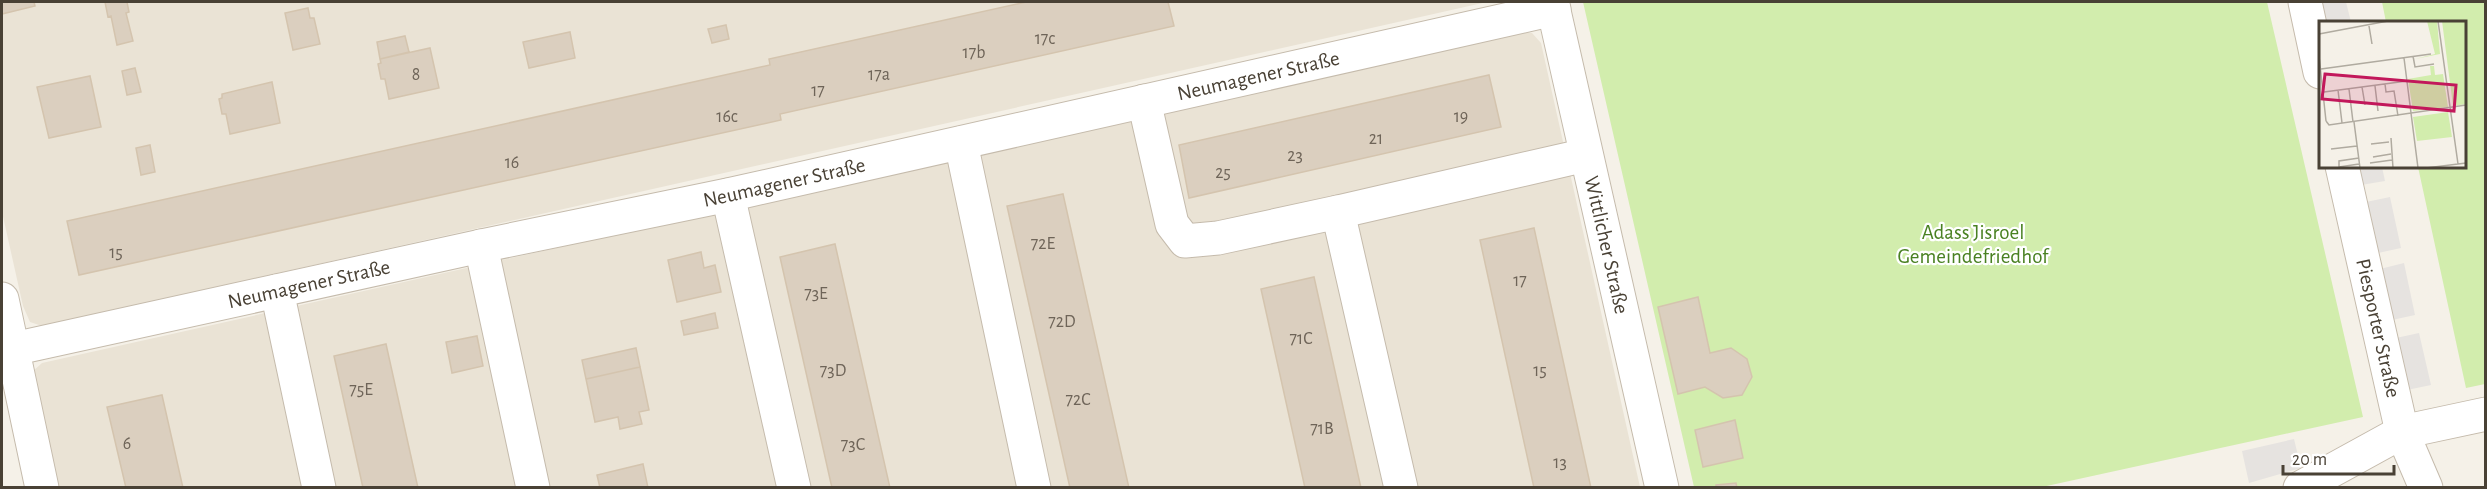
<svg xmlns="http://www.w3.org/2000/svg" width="2487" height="489" font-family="'Alegreya Sans',sans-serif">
<rect width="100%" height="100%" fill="#f5f1e8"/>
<path fill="#eae3d5" d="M2 2H1487L42 326 30 322 23 306 2 212Z
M1522 32 1532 33 1541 43 1640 487H56L32 372 42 363Z"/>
<path fill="#d2edad" d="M1583 2H2267L2363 417 2042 487H1694Z
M2382 2H2485V384L2466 388 2418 167 2464 166V22H2386Z"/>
<path fill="#e6e3e0" d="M2321 2H2346L2351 22H2326Z
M2357 167H2382L2385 181 2361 185Z
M2390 197 2401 248 2378 253 2366 202Z
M2404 263 2415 315 2392 320 2380 269Z
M2419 333 2431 385 2407 390 2396 338Z
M2294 439 2301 468 2249 483 2242 451Z"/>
<path fill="#dbcfbf" stroke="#d4c4ae" stroke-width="1.5" d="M2 2H34L35 6 2 14Z
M105 2H127L129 12 126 13 133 41 117 45 111 16 108 17Z
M1026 2H1168L1174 26 780 114 781 120 79 275 67 221 770 65 769 59Z
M308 8 310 18H314L320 44 293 50 285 13Z
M726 25 729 39 712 43 708 29Z
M570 32 575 58 529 68 523 42Z
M405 36 409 52 380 59 377 42Z
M430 48 439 88 389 99 385 79H381L378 64 381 63 380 59Z
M135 68 141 92 127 95 122 71Z
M1489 75 1501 127 1189 198 1179 145Z
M90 76 101 127 49 138 37 87Z
M272 82 280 123 230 134 226 114H222L219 99 222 98V94Z
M150 145 155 172 141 175 136 148Z
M1063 194 1129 488H1070L1007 206Z
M1534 228 1591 488H1534L1480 240Z
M835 244 890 488H832L780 257Z
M701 252 704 268 715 265 721 292 677 302 668 260Z
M1314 277 1361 488H1305L1261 289Z
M1698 297 1710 353 1731 348 1747 359 1752 377 1742 395 1723 398 1705 387 1678 394 1658 307Z
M715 313 718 328 684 335 681 321Z
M477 336 483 366 452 373 446 342Z
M386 344 418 488H363L334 356Z
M636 348 640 367 586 379 582 360Z
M640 367 649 410 639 412 642 424 620 429 618 417 595 422 586 379Z
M162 395 183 488H126L107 407Z
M1735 420 1743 458 1703 467 1695 430Z
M643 464 648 488H600L597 475Z
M1736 483 1737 488H1716V485Z"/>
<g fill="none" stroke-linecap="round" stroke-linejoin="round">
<g stroke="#c5bbac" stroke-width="35">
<g id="minor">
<path id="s1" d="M1552 2 1662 488"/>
<path d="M2305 2 2320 72"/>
<path d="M1144 101 1172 224 1185 241 1218 238 1338 212 1401 488"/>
<path d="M961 143 1034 488"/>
<path id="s2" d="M2342 166 2402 432 2426 488"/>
<path d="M728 195 794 488"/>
<path d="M1338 212 1586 155"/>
<path d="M481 246 533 488"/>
<path d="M277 291 319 488"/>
<path d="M2 299 42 488"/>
<path id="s3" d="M13 349 481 246 728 195 1554 9"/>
<path d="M2300 488 2402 432 2486 414"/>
</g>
</g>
<use href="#minor" stroke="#fff" stroke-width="33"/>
</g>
<g text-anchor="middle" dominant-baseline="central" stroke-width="4.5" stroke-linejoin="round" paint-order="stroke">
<g font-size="18" fill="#6e6458">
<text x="1045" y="39">17c</text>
<text x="974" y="53">17b</text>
<text x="416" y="75">8</text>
<text x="879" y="75">17a</text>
<text x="818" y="91">17</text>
<text x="727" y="117">16c</text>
<text x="1461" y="117">19</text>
<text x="1376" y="139">21</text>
<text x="1295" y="156">23</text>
<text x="512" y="163">16</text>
<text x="1223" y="173">25</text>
<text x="1043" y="244">72E</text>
<text x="116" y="253">15</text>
<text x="1520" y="281">17</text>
<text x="816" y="294">73E</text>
<text x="1062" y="322">72D</text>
<text x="1301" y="339">71C</text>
<text x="833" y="371">73D</text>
<text x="1540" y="371">15</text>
<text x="361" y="390">75E</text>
<text x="1078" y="400">72C</text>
<text x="1322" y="429">71B</text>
<text x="127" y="444">6</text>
<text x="853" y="445">73C</text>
<text x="1560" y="463">13</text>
</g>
<g font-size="21" fill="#494135" stroke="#fff">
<text stroke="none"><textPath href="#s3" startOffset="1275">Neumagener Straße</textPath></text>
<text stroke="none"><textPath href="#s3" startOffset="789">Neumagener Straße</textPath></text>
<text stroke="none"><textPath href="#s1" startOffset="249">Wittlicher Straße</textPath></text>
<text stroke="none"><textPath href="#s3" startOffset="303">Neumagener Straße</textPath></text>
<text stroke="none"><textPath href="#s2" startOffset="166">Piesporter Straße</textPath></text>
</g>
<g font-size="21" fill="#498122" stroke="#fff">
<text x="1973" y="232">Adass Jisroel<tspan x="1973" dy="24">Gemeindefriedhof</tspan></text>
</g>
</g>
<g transform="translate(2319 21)">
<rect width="147" height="147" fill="#f5f1e8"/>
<path d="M108 0H118L121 33 96 38 116 33ZM123 0H147V83L134 85ZM111 45H115L116 54 124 53 129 86 94 90 89 58 112 54ZM129 91 133 116 98 120 94 96Z" fill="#d2edad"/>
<path fill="none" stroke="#b0aba0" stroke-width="1.5" d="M119 0 139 143M50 5 53 23M0 13 69 0M0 35 7 100M94 35 96 46 115 43M85 37 99 147M2 48 112 33M66 63 67 71 75 70 79 95M56 65 59 90M43 66 46 84M30 68 34 101M19 69 23 102M5 71 88 60M7 100 10 104 147 84M35 101 41 147M72 117 74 147M52 123 70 121M12 128 38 125M54 136 72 133M40 137 20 140V146L40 143M51 142 73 139M107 147 147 142"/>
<path fill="#c2185b" fill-opacity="0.15" stroke="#c2185b" stroke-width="3" d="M6 53 137 64 135 90 3 78Z"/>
<rect width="147" height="147" fill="none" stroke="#494135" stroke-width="3"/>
</g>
<rect width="2487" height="489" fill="none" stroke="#494135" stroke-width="6"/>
<path d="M2283 465v9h111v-9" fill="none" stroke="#494135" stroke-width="3"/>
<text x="2292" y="465" font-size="18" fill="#494135" stroke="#ffffff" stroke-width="4.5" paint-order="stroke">20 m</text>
</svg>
